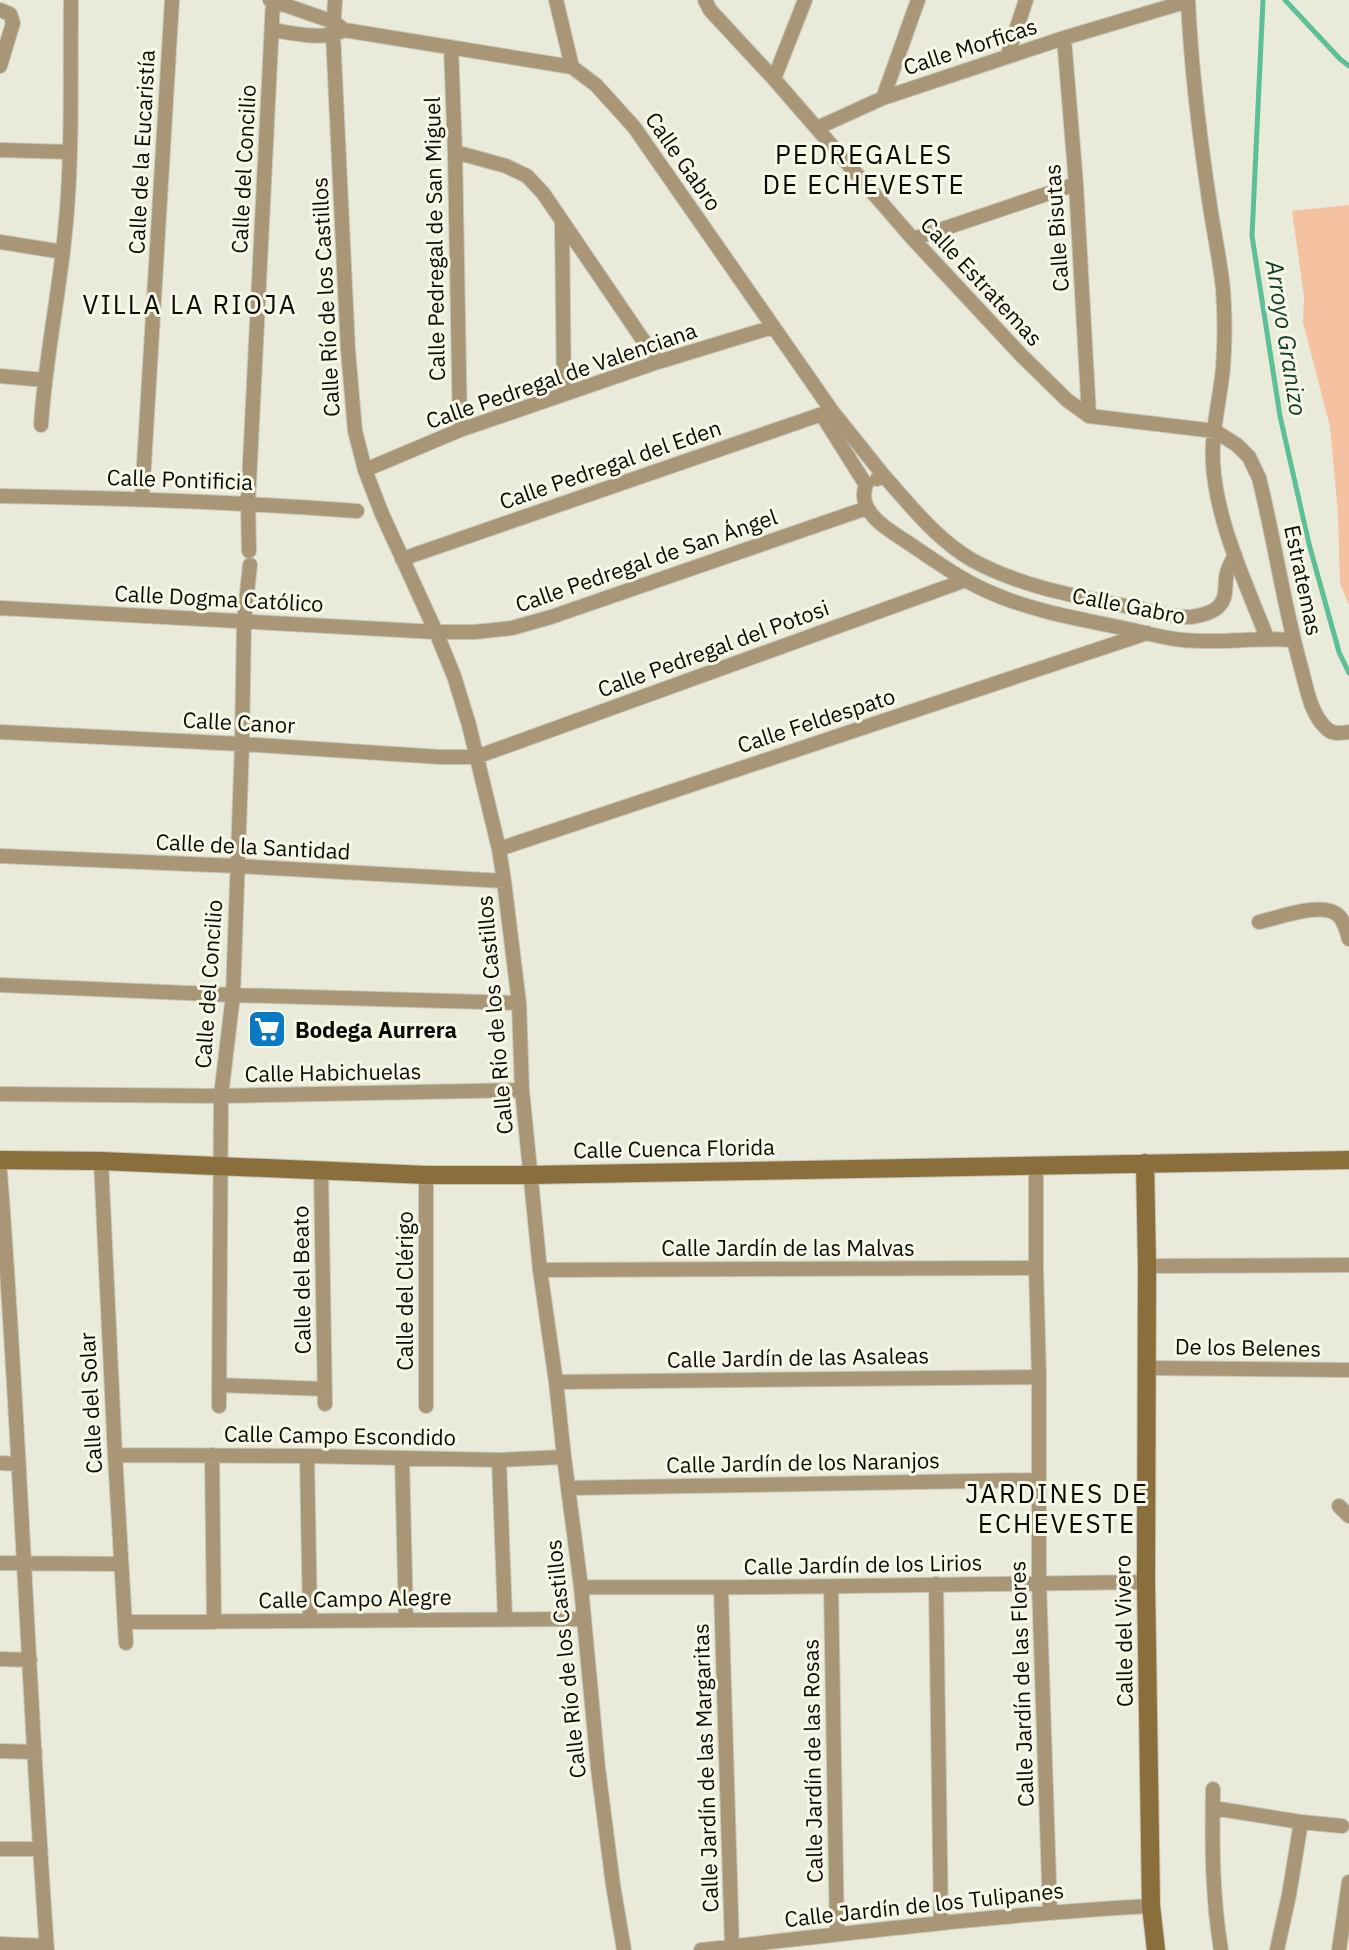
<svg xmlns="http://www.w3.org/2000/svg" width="1349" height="1950" font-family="'IBM Plex Sans',sans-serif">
<rect width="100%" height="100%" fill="#e9eada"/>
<path fill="#f4c1a1" d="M1349 205V605L1340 584 1338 513 1330 427 1303 322 1304 296 1292 211Z"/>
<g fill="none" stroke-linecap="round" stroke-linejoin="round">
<path stroke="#5cbf95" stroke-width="5" d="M1263 0 1252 236 1280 416 1309 544 1339 652 1349 673
M1285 0 1340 59 1349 66"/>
<g stroke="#c6c6b8" stroke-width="16">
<path id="street" d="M270 0 334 22 344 30 572 67 596 85 634 127 832 411 884 476
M335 0 333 34 348 350 355 431 365 470 382 514 436 632 454 676 469 725 499 849 504 881 519 1003 522 1090 540 1270 556 1382 564 1457 581 1587 598 1768 613 1885 624 1950
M556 0 572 67
M705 0 710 10 774 79 913 239 1022 356 1067 400 1089 416 1215 431 1237 445 1249 457 1259 478C1275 542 1284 608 1302 671 1307 690 1311 714 1326 728 1333 735 1340 733 1349 732
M1188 0C1191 67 1199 133 1209 199 1213 229 1220 259 1223 289 1225 315 1225 342 1223 368 1220 400 1211 432 1213 464 1217 524 1246 583 1267 638
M0 10 10 14 13 23 0 66
M272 30C293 33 320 40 340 32
M1064 38 1076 184 1089 416
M451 47 455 152 460 430
M1007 57 1026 0
M774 79 805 0
M883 98 918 0
M817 128 883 98 1064 38 1188 1
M0 150 70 152
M455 152 506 166 527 176 543 193 658 362
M562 223 564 394
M913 239 1076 184
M0 242 63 252
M0 376 44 380
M822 415 866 485C856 510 885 528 904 540 931 558 958 578 987 591 1028 610 1079 619 1123 628 1143 632 1163 638 1183 640 1220 644 1256 637 1293 640
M41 425C45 360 59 296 65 232 73 155 70 77 71 0
M365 470 460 430 658 362 773 327
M877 479 884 476C911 506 937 540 972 560 1023 588 1081 597 1136 608 1153 611 1173 618 1191 617 1198 616 1207 614 1214 610 1227 602 1225 590 1226 578 1227 569 1231 562 1235 555
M0 496C120 498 238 502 357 511
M142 498 172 0
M249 551 248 503 273 2
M402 559 828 412
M0 608 436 632H475L512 628 551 617 867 508
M0 732 242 744 440 757H476L966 580
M499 849 1147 633
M0 856 237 866 504 881
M1259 922C1278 918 1324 900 1339 916 1344 921 1347 932 1349 939
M0 985 233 995 519 1003
M0 1094 221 1096 522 1090
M101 1161 115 1455 126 1643
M1036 1167V1268L1039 1377V1583L1050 1912
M321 1171 325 1404
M0 1172C20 1431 28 1691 47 1950
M426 1175V1406
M1147 1266 1349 1265
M540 1270 1036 1268
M1147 1368 1349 1370
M556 1382 1039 1377
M220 1385 324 1389
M219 1406 221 1096 233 995 242 744 244 621 250 565
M115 1455 307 1456 499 1460 564 1457
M212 1455 214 1622
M307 1456 310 1619
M402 1458 406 1619
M499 1460 505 1618
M0 1463 18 1464
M568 1488 1039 1480
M1339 1506 1349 1516
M0 1563 121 1564
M936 1584 941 1923
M581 1587C769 1589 958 1584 1146 1582
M831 1587 837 1934
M721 1589 732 1946
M125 1622 584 1619
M0 1659 30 1660
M0 1751 35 1752
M1213 1789C1212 1843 1212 1896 1221 1950
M1213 1808 1301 1822 1342 1826
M0 1849H39
M0 1944 46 1946
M701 1950C851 1933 1000 1914 1151 1906
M1277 1950 1289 1895 1301 1822
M1339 1950 1349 1882"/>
</g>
<g stroke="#c6c6b8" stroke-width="20">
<path id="secondary" d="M0 1160 101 1161 426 1175H529L1349 1160
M1145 1163 1147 1266 1146 1582 1151 1906 1156 1950"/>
</g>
<use href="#street" stroke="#a99676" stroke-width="14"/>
<use href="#secondary" stroke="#8a6e3c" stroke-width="18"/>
</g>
<defs>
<g id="supermarket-square" transform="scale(2)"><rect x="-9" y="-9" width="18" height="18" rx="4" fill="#0979c3" stroke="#f6f7e7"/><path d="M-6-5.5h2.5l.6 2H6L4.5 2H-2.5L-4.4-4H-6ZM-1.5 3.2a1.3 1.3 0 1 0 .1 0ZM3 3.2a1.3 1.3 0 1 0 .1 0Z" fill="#fff"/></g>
</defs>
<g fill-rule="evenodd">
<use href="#supermarket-square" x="267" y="1029"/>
</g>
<g text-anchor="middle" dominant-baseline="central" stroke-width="6" stroke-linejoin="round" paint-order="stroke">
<g font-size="22" fill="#0c0c07" stroke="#f6f7e7">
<text transform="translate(970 46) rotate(-18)">Calle Morficas</text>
<text transform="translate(141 152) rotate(-87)">Calle de la Eucaristía</text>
<text transform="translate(684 161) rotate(55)">Calle Gabro</text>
<text transform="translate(243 169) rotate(-87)">Calle del Concilio</text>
<text transform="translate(1056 228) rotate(-94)">Calle Bisutas</text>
<text transform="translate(434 239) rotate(-91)">Calle Pedregal de San Miguel</text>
<text transform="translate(982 281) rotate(47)">Calle Estratemas</text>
<text transform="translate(325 297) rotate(-93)">Calle Río de los Castillos</text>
<text transform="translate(561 375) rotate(-19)">Calle Pedregal de Valenciana</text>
<text transform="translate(610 464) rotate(-19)">Calle Pedregal del Eden</text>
<text transform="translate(180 479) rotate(2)">Calle Pontificia</text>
<text transform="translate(646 560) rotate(-19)">Calle Pedregal de San Ángel</text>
<text transform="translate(1304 580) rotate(78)">Estratemas</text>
<text transform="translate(219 598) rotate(3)">Calle Dogma Católico</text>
<text transform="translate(1129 605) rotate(11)">Calle Gabro</text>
<text transform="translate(713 648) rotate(-20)">Calle Pedregal del Potosi</text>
<text transform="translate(816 720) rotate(-18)">Calle Feldespato</text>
<text transform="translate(239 722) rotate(3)">Calle Canor</text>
<text transform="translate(253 846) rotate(3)">Calle de la Santidad</text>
<text transform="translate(208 984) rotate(-86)">Calle del Concilio</text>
<text transform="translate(494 1015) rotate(-95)">Calle Río de los Castillos</text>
<text transform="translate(333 1072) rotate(-1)">Calle Habichuelas</text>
<text transform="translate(674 1148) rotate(-1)">Calle Cuenca Florida</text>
<text x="788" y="1247">Calle Jardín de las Malvas</text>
<text transform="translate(301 1280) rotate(-91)">Calle del Beato</text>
<text transform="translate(404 1291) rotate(-90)">Calle del Clérigo</text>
<text transform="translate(1248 1347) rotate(1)">De los Belenes</text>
<text transform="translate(798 1357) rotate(-1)">Calle Jardín de las Asaleas</text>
<text transform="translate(90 1403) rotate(-93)">Calle del Solar</text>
<text transform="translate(340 1435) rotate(1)">Calle Campo Escondido</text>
<text transform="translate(803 1462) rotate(-1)">Calle Jardín de los Naranjos</text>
<text transform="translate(863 1564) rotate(-1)">Calle Jardín de los Lirios</text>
<text transform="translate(355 1598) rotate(-1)">Calle Campo Alegre</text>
<text transform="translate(1123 1631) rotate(-91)">Calle del Vivero</text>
<text transform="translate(565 1659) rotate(-96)">Calle Río de los Castillos</text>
<text transform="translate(1021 1684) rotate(-92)">Calle Jardín de las Flores</text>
<text transform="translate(812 1761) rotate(-91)">Calle Jardín de las Rosas</text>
<text transform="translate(705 1768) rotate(-92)">Calle Jardín de las Margaritas</text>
<text transform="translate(924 1904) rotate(-6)">Calle Jardín de los Tulipanes</text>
</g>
<g font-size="22" font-weight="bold" fill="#0c0c07" stroke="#f6f7e7" text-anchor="start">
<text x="295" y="1029">Bodega Aurrera</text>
</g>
<g font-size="24" font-style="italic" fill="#0f3a2a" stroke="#f6f7e7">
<text transform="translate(1287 338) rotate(81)">Arroyo Granizo</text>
</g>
<g font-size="26" letter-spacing="2" fill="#0c0c07" stroke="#f6f7e7">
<text x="864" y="154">PEDREGALES<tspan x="864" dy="30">DE ECHEVESTE</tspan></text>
<text x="190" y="304">VILLA LA RIOJA</text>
<text x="1057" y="1493">JARDINES DE<tspan x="1057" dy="30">ECHEVESTE</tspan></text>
</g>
</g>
</svg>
